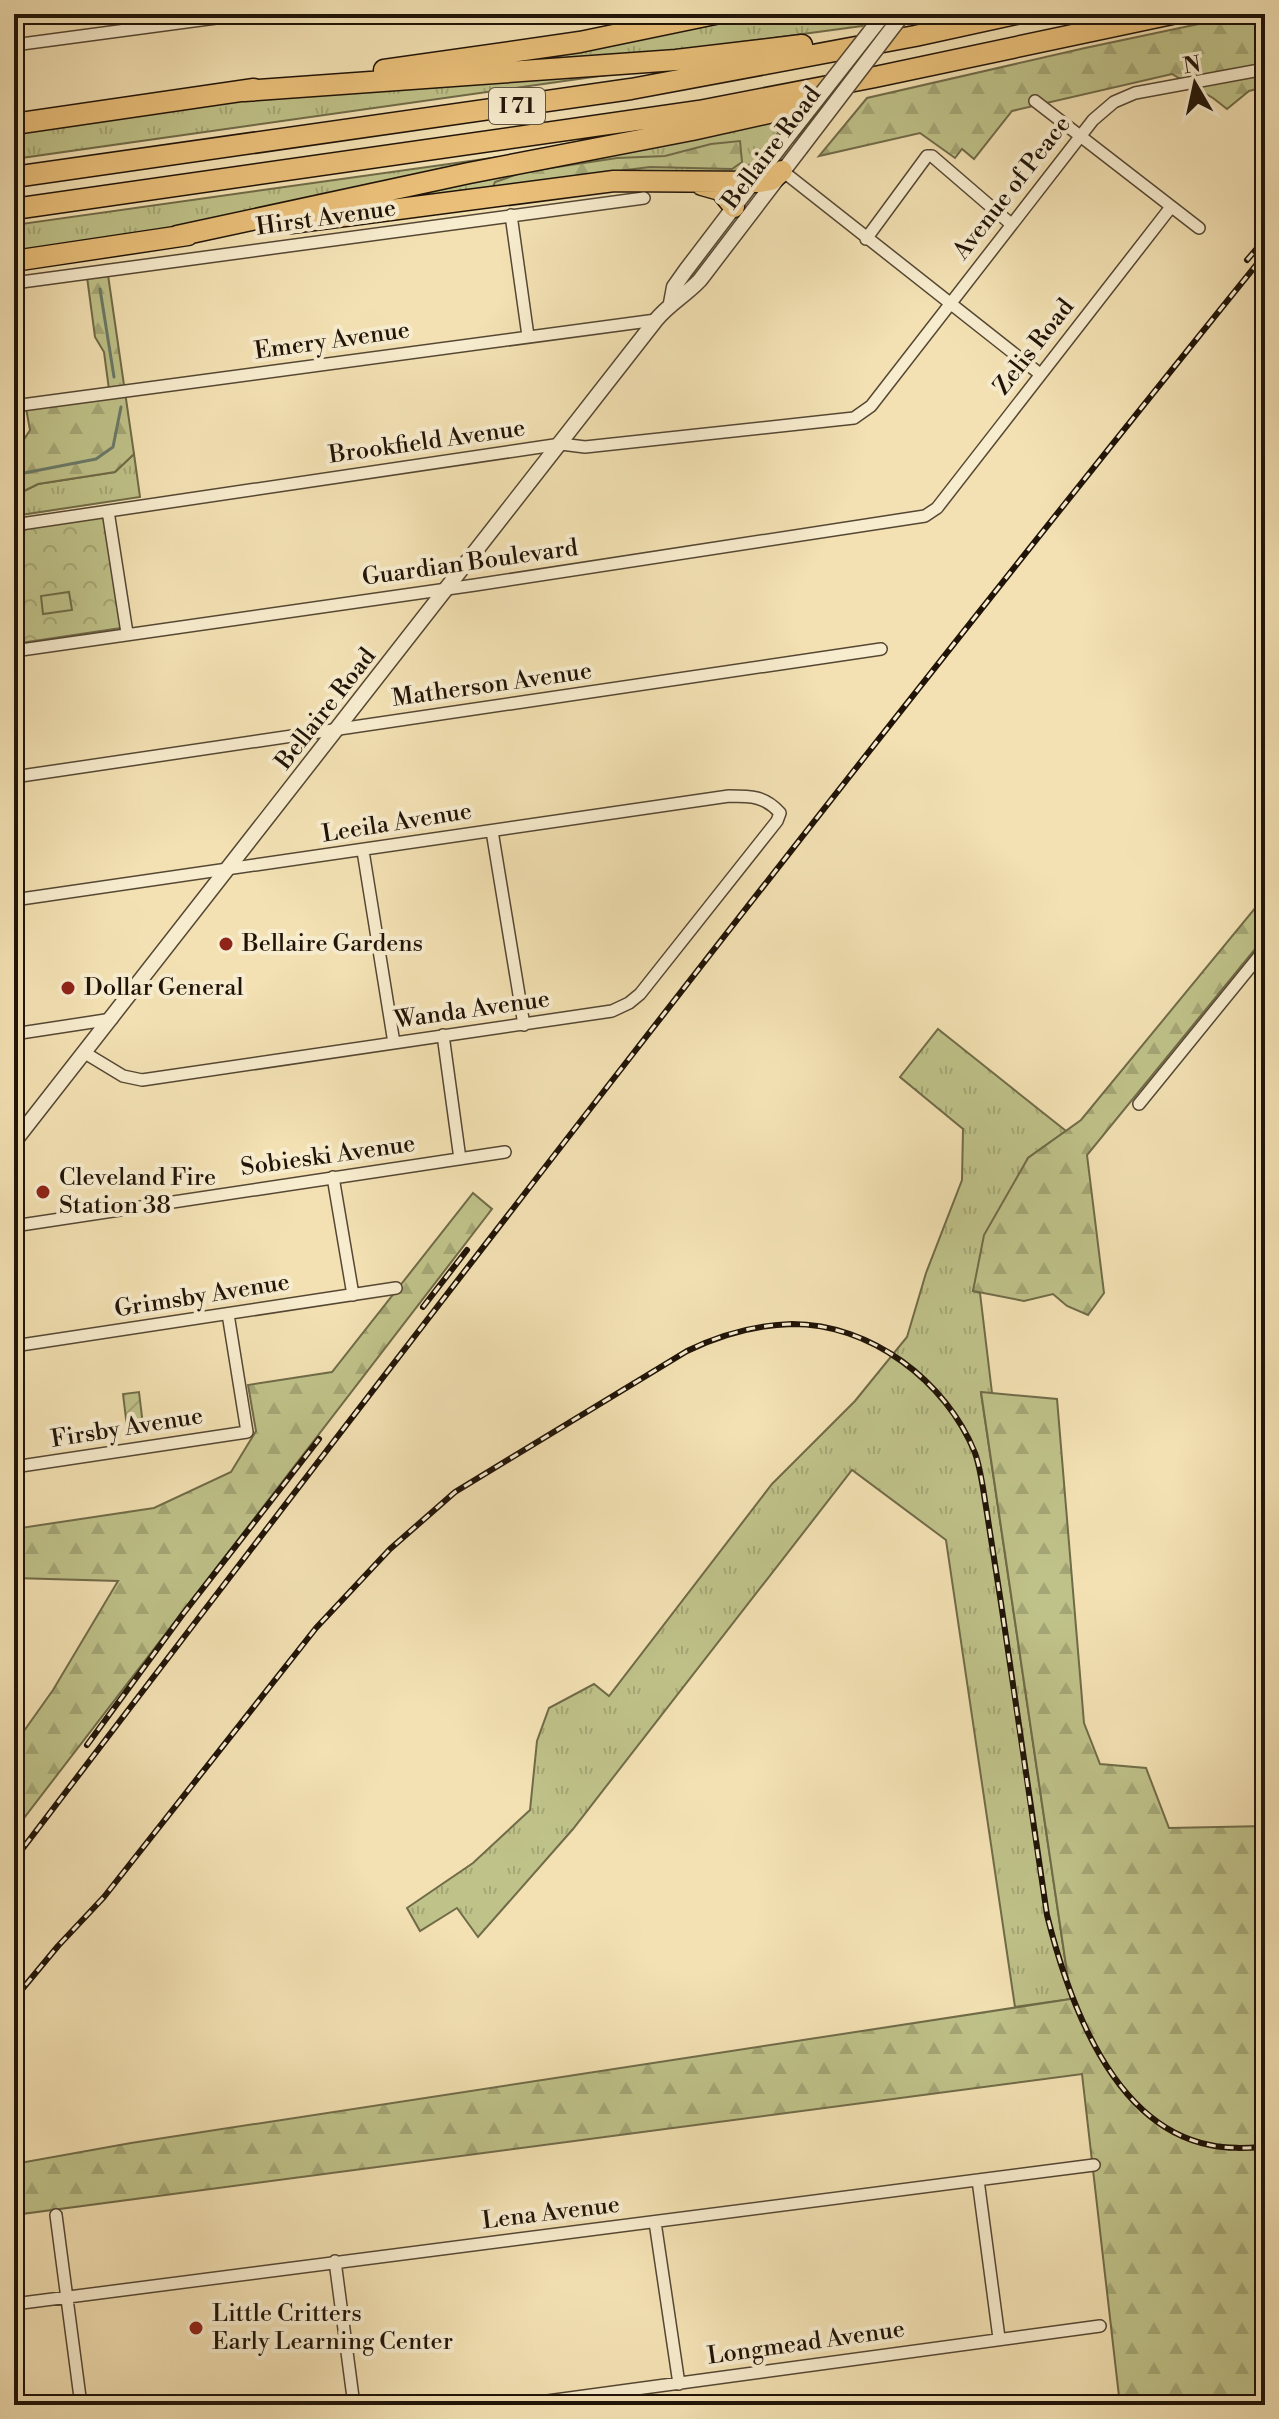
<svg xmlns="http://www.w3.org/2000/svg" width="1279" height="2419" font-family="'Libre Bodoni',serif">
<defs>
<pattern id="grass-tufts" width="24" height="20" patternUnits="userSpaceOnUse" patternTransform="scale(2)"><rect width="24" height="20" fill="#bfc289"/><path d="M3 7l-1-3M5 7V3M7 7l1-3M15 17l-1-3M17 17v-4M19 17l1-3" fill="none" stroke="#a4a675"/></pattern>
<pattern id="forest-firs" width="22" height="20" patternUnits="userSpaceOnUse" patternTransform="scale(2)"><rect width="22" height="20" fill="#bfc289"/><path d="M5 1l3.5 6h-7zM16 11l3.5 6h-7z" fill="#a4a675"/></pattern>
<pattern id="park-crowns" width="20" height="18" patternUnits="userSpaceOnUse" patternTransform="scale(2)"><rect width="20" height="18" fill="#bfc289"/><path d="M2 6a3 3 0 1 1 6 0M12 15a3 3 0 1 1 6 0" fill="none" stroke="#a4a675"/></pattern>
<pattern id="garden-furrows" width="10" height="10" patternUnits="userSpaceOnUse" patternTransform="scale(2)"><rect width="10" height="10" fill="#bfc289"/><path d="M-1 1l2-2M0 10L10 0M9 11l2-2" fill="none" stroke="#a4a675"/></pattern>
</defs>
<rect width="100%" height="100%" fill="#f3e1b3"/>
<filter id="stains"><feTurbulence type="fractalNoise" baseFrequency=".0025" numOctaves="4"/><feColorMatrix values="0 0 0 0 .2 0 0 0 0 .09 0 0 0 0 .02 0 0 0 .5 -.17"/></filter>
<radialGradient id="worn" r=".72"><stop offset=".6" stop-color="#630" stop-opacity="0"/><stop offset="1" stop-color="#630" stop-opacity=".3"/></radialGradient>
<path fill="url(#grass-tufts)" stroke="#706b48" stroke-width="2" d="M745 14H872L862 26 623 58 436 71 650 35Z
M628 72 14 159V130L257 97Z
M794 114 754 162 737 172 627 173 356 208 453 183Z
M499 157 190 227 14 251V225Z
M134 454 140 497 14 516V496L38 484 115 472Z
M938 1029 1066 1131 1028 1158 973 1291 980 1293 992 1393H981L1071 1999 1015 2007 946 1540 852 1470 573 1829 478 1937 457 1908 420 1931 407 1908 473 1863 530 1810 537 1741 549 1708 594 1684 609 1696 772 1484 855 1401 907 1337 926 1273 962 1180 963 1129 900 1077Z"/>
<path fill="url(#forest-firs)" stroke="#706b48" stroke-width="2" d="M1246 14H1265V87L1249 91 1227 109 1213 98 1172 74 1012 111 974 159 962 149 955 158 920 133 819 156 867 98 1085 48Z
M740 141 742 162 732 169 650 167 493 187 495 182 524 172 617 158 665 156 711 144Z
M108 275 134 454 115 472 38 484 14 496V448L19 447 30 430 26 408 110 397 104 352 95 337 87 277Z
M1265 896V937L1087 1155 1104 1293 1088 1315 1067 1306 1053 1294 1024 1301 973 1291 984 1235 1028 1158 1081 1120Z
M473 1193 492 1209 14 1831V1745L53 1690 118 1581 14 1578V1529L154 1508 231 1472 256 1431 248 1385 332 1372Z
M981 1392 1057 1399 1084 1723 1100 1764 1146 1768 1169 1828 1265 1826V2405H1120L1082 2074 14 2215V2164L131 2143 1071 1999Z"/>
<path fill="url(#park-crowns)" stroke="#706b48" stroke-width="2" d="M104 515 121 628 14 644V529Z"/>
<path fill="url(#garden-furrows)" stroke="#706b48" stroke-width="2" d="M139 1392 143 1425 127 1427 123 1394Z"/>
<path fill="#bfc289" stroke="#706b48" stroke-width="2" d="M69 592 72 610 43 614 41 596Z"/>
<g fill="none" stroke-linecap="round" stroke-linejoin="round">
<path stroke="#6a7a68" stroke-width="3" d="M100 289 114 377
M14 475 96 459 113 447 121 407"/>
<g stroke="#554733" stroke-width="14">
<path id="minor" d="M14 45 246 14
M1035 101 1199 228
M780 169 1040 374
M511 215 528 336
M866 239 927 156H932L1011 224
M14 283 644 198
M14 406 656 320
M108 511 127 633
M14 525 561 444 585 447 854 418 871 406 1093 120 1114 102 1135 93 1265 69
M14 651 475 585 925 516 937 508 1171 207
M14 777 881 649
M492 831 524 1025
M363 851 394 1043
M14 900 729 796C751 796 765 796 780 813L777 821 640 994 629 1003 612 1011 142 1080 123 1076 85 1053
M14 1034 112 1019
M443 1035 460 1159
M1139 1104 1265 949
M333 1177 353 1295
M14 1226 505 1152
M14 1346 396 1288
M14 1467 247 1432 228 1314
M978 2180 999 2338
M56 2215 81 2405
M655 2222 679 2384
M335 2261 354 2405
M14 2304 1094 2165
M518 2405 1100 2326"/>
</g>
<g stroke="#554733" stroke-width="17">
<path id="tertiary" d="M671 303 674 287 686 270 782 144
M14 1142 656 320C669 304 686 295 700 280L800 149"/>
</g>
<g stroke="#201408" stroke-width="23">
<path id="motorway" d="M384 70 580 42 715 14
M244 91 676 60 802 45
M14 124 254 89
M14 177 631 89 915 36 1016 14
M702 185 720 190 734 207
M14 209 699 111 875 77 1172 14
M291 223 614 181 760 182 771 180 782 171
M177 236 469 173 692 130 827 100
M14 261 188 235"/>
</g>
<use href="#minor" stroke="#f7ecce" stroke-width="11"/>
<use href="#tertiary" stroke="#f7ecce" stroke-width="14"/>
<use href="#motorway" stroke="#eac07a" stroke-width="20"/>
<g stroke="#201408" stroke-width="6">
<path id="rail" d="M1247 260 1265 239
M423 1307 467 1250
M87 1745 183 1614 319 1439
M14 1860C425 1320 839 782 1265 254
M14 1999 58 1946 104 1897 316 1628 390 1549 455 1492 687 1351C720 1335 754 1325 792 1324 871 1324 946 1381 975 1453 981 1470 983 1489 986 1507 991 1539 996 1571 1001 1603 1016 1707 1031 1811 1047 1915 1068 1999 1112 2126 1210 2145 1228 2149 1246 2148 1265 2147"/>
</g>
<use href="#rail" stroke="#f7ecce" stroke-width="3" stroke-dasharray="9" stroke-linecap="butt"/>
<g stroke="#554733" stroke-width="17" stroke-linecap="butt">
<path id="tertiary-bridge" d="M782 144 884 14
M800 149 903 14"/>
</g>
<use href="#tertiary-bridge" stroke="#f7ecce" stroke-width="14"/>
</g>
<g fill="#8f2418" stroke="#f7ecce" stroke-width="3">
<circle cx="226" cy="944" r="8"/>
<circle cx="68" cy="988" r="8"/>
<circle cx="43" cy="1192" r="8"/>
<circle cx="196" cy="2328" r="8"/>
</g>
<g text-anchor="middle" dominant-baseline="central" stroke-width="8" stroke-linejoin="round" paint-order="stroke">
<rect fill="#f7ecce" stroke="#605543" stroke-width="2" x="489" y="88" width="56" height="36" rx="6"/>
<g font-size="22" font-weight="bold" fill="#201408">
<text x="517" y="106">I 71</text>
</g>
<g font-size="24" fill="#201408" stroke="#f7ecce">
<text transform="translate(772 148) rotate(-53)">Bellaire Road</text>
<text transform="translate(1012 188) rotate(-52)">Avenue of Peace</text>
<text transform="translate(326 218) rotate(-8)">Hirst Avenue</text>
<text transform="translate(332 341) rotate(-8)">Emery Avenue</text>
<text transform="translate(1034 347) rotate(-52)">Zelis Road</text>
<text transform="translate(427 442) rotate(-8)">Brookfield Avenue</text>
<text transform="translate(470 563) rotate(-8)">Guardian Boulevard</text>
<text transform="translate(492 685) rotate(-8)">Matherson Avenue</text>
<text transform="translate(326 709) rotate(-52)">Bellaire Road</text>
<text transform="translate(397 823) rotate(-9)">Leeila Avenue</text>
<text transform="translate(472 1010) rotate(-8)">Wanda Avenue</text>
<text transform="translate(328 1156) rotate(-8)">Sobieski Avenue</text>
<text transform="translate(202 1296) rotate(-9)">Grimsby Avenue</text>
<text transform="translate(127 1428) rotate(-9)">Firsby Avenue</text>
<text transform="translate(551 2213) rotate(-7)">Lena Avenue</text>
<text transform="translate(806 2343) rotate(-8)">Longmead Avenue</text>
</g>
<g font-size="24" fill="#201408" stroke="#f7ecce" text-anchor="start">
<text x="242" y="944">Bellaire Gardens</text>
<text x="84" y="988">Dollar General</text>
<text x="59" y="1178">Cleveland Fire<tspan x="59" dy="28">Station 38</tspan></text>
<text x="212" y="2314">Little Critters<tspan x="212" dy="28">Early Learning Center</tspan></text>
</g>
</g>
<rect width="1279" height="2419" fill="none" stroke="#f3e1b3" stroke-width="48"/>
<rect x="16" y="16" width="1247" height="2387" fill="none" stroke="#201408" stroke-width="4"/>
<rect x="24" y="24" width="1231" height="2371" fill="none" stroke="#201408" stroke-width="2"/>
<g transform="translate(1195 84) rotate(351)" stroke="#f7ecce" stroke-width="6" paint-order="stroke">
<path d="M0-6L14 30L0 20L-14 30Z" fill="#201408"/>
<text y="-12" font-size="22" font-weight="bold" text-anchor="middle" fill="#201408">N</text>
</g>
<rect width="100%" height="100%" filter="url(#stains)"/>
<rect width="100%" height="100%" fill="url(#worn)"/>
</svg>
